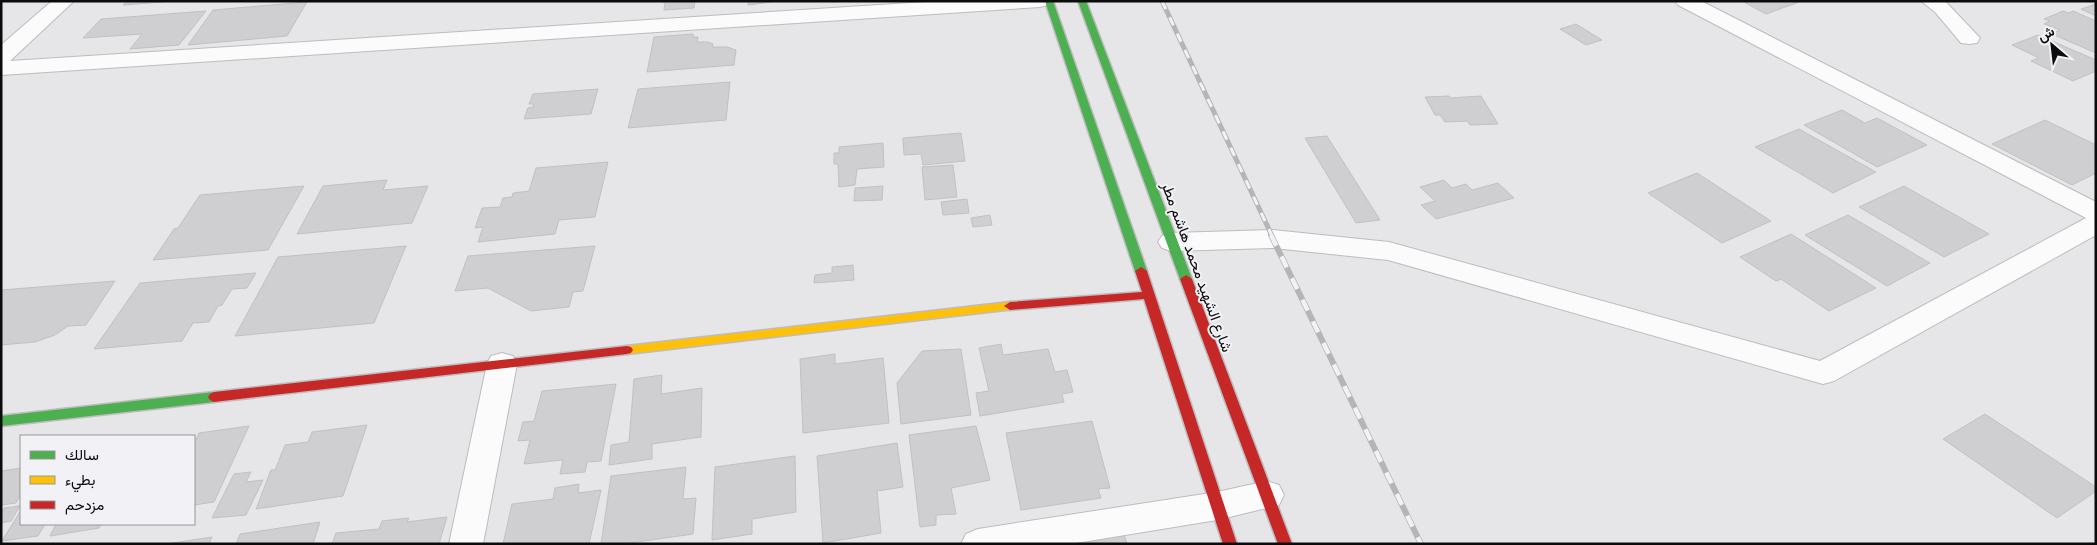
<svg xmlns="http://www.w3.org/2000/svg" width="2097" height="545" font-family="Cabin,Vazirmatn,sans-serif">
<rect width="100%" height="100%" fill="#e6e5e7"/>
<path fill="#cfced0" stroke="#c1c0c2" d="M127 1H175L123 5Z
M661 1H695L694 8 664 10 665 3Z
M748 1H779L748 5Z
M1742 1H1798L1799 2 1766 14Z
M307 2 287 36 188 45 213 10Z
M2096 4V16L2081 9Z
M206 11 179 45 130 49 142 34 83 38 101 19Z
M2063 11 2069 13 2073 11 2096 21V53L2052 34 2060 30 2044 24 2050 21 2044 19Z
M1576 24 1602 40 1586 45 1560 29Z
M693 34V37H698L697 42H708L713 44 712 47H727L736 50 734 65 647 72 654 37Z
M2038 35 2096 60V71L2073 81 2031 61 2039 58 2012 45Z
M730 82 726 120 628 128 638 89Z
M598 89 591 114 524 119 528 108 533 107 534 104H529L533 94Z
M1449 96 1450 98 1481 96 1498 124 1470 125 1467 121 1445 122 1440 115H1435L1425 97Z
M1842 110 1865 123 1877 118 1927 145 1877 167 1804 125Z
M2045 120 2096 145V173L2072 185 1992 144Z
M1799 129 1876 172 1833 193 1755 147Z
M961 133 965 161 923 165 921 154 904 155 903 138Z
M1327 136 1380 220 1356 223 1305 138Z
M883 143 884 167 857 169 855 185 839 187 838 164H834V153H839V147Z
M608 162 595 217 559 220 555 234 478 242 483 227 475 228 482 208 500 207 503 198 512 197 513 193 529 191 536 168Z
M953 165 957 197 925 200 922 167Z
M1697 173 1771 221 1722 243 1648 193Z
M387 180 383 190 428 186 412 223 297 234 323 186Z
M1444 180 1452 188 1466 184 1472 190 1498 183 1514 198 1436 219 1421 205 1435 201 1420 187Z
M304 186 268 250 153 260 174 229 178 228 200 195Z
M883 186 882 200 854 201 855 188Z
M1904 186 1989 234 1944 257 1859 207Z
M967 199 969 213 943 215 941 202Z
M990 215 992 225 973 227 971 218Z
M1848 215 1930 263 1887 286 1805 235Z
M1791 234 1876 288 1829 311 1781 279 1776 281 1740 257Z
M406 246 374 323 235 336 278 257Z
M595 246 583 291 573 292 569 307 531 311 488 288 455 291 468 256Z
M853 265 854 280 814 283 815 275 832 273V267Z
M256 273 247 288 232 289 222 305 218 306 209 322 193 323 182 341 94 349 140 283Z
M115 281 86 325 68 326 55 335 35 342 1 345V290Z
M1001 344 1003 355 1048 349 1055 372 1067 370 1073 392 1062 394 1064 402 980 416 976 393 989 391 979 348Z
M961 349 971 415 901 424 897 383 922 351Z
M835 354V364L883 358 889 423 803 433 800 359Z
M662 375 661 394 702 388 701 437 652 444V459L609 465 611 445 629 442 634 379Z
M616 384 601 461 587 462 585 472 560 474 563 460 524 464 530 440 518 441 523 422 534 421 542 391Z
M1985 414 2096 487V491L2057 518 1943 439Z
M1092 421 1110 488 1098 489 1101 498 1021 510 1006 433Z
M367 425 343 496 256 509 271 470H275L285 445 308 442 312 432Z
M249 426 214 502 194 505V444L199 433Z
M976 426 990 480 951 488 956 514 936 515V525L920 527 909 435Z
M897 443 903 487 877 491 881 533 823 543 817 456Z
M795 456 796 512 752 519V534L712 540 715 467Z
M686 467 683 499 696 498 693 534 623 544H601L611 476Z
M21 468V494L16 503 1 505V471Z
M251 472 246 482 263 480 246 515 212 518 234 474Z
M579 484 578 493 601 490 589 544H503L512 504 553 499 555 488Z
M20 506 11 521 1 523V512L4 508Z
M21 510V524H45L38 536 2 541Z
M447 517 439 544H332L336 533 379 529 382 521 409 518 407 522Z
M320 522 313 544H236L240 534Z
M56 524H101L99 528 50 536Z
M1124 534 1127 544H1059Z
M212 537 209 544H166Z"/>
<g fill="none" stroke-linecap="round" stroke-linejoin="round">
<g stroke="#bdbcbe" stroke-width="2">
<path id="street" d="M52 1H74L10 61 941 1H1050L1047 5 1040 7 1 75V45Z
M1675 1H1701L2096 202V235L1834 381 1823 384 1388 260 1273 248 1171 251 1162 248 1158 242 1162 236 1171 233 1273 230 1389 242 1820 361 2086 218 1678 5Z
M1921 1H1945L1980 38 1977 43 1969 44 1961 43 1935 12Z
M502 353 513 356 517 364 483 544H449L487 364 491 356Z
M1267 481 1279 485 1284 495 1279 505 1217 520 1070 544H961L966 534 978 529 1217 492Z"/>
</g>
<g stroke="#bdbcbe" stroke-width="3">
<path id="fast" d="M1045 1H1053L1147 271 1145 274H1137L1135 271Z
M1078 1H1086L1192 279 1190 282 1186 283 1180 279Z
M214 392 218 394 220 397 218 400 214 402 1 426V416Z"/>
</g>
<g stroke="#bdbcbe" stroke-width="3">
<path id="slow" d="M1010 302 1014 303 1016 306 1014 309 627 354 623 353 621 350 623 347 627 346Z"/>
</g>
<g stroke="#bdbcbe" stroke-width="3">
<path id="jam" d="M1141 267 1147 271 1237 544H1223L1144 299 1010 310 1004 306 1010 302 1142 292 1135 271Z
M1186 275 1192 279 1292 544H1278L1180 279Z
M627 346 631 347 633 350 631 353 627 354 214 402 210 400 208 397 210 394 214 392Z"/>
</g>
<use href="#street" fill="#fbfbfb" fill-rule="evenodd"/>
<use href="#fast" fill="#4caf50" fill-rule="evenodd"/>
<use href="#slow" fill="#ffc107" fill-rule="evenodd"/>
<use href="#jam" fill="#c62828" fill-rule="evenodd"/>
<g stroke="#b6b5b6" stroke-width="5">
<path id="rail-far1" d="M1162 1 1272 236"/>
</g>
<g stroke="#b6b5b6" stroke-width="6">
<path id="rail" d="M1271 235 1421 544"/>
</g>
<use href="#rail-far1" stroke="#f2f1f5" stroke-width="3" stroke-dasharray="9" stroke-linecap="butt"/>
<use href="#rail" stroke="#f2f1f5" stroke-width="4.5" stroke-dasharray="12" stroke-linecap="butt"/>
</g>
<g text-anchor="middle" dominant-baseline="central" stroke-width="4" stroke-linejoin="round" paint-order="stroke">
<g font-size="15" fill="#0c0b0c" stroke="#f2f1f5">
<text transform="translate(1197 267) rotate(70)">شارع الشهيد محمد هاشم مطر</text>
</g>
</g>
<rect width="2097" height="545" fill="none" stroke="#0c0b0c" stroke-width="5"/>
<rect x="20" y="435" width="175" height="90" fill="#f2f1f5" stroke="#969598"/>
<rect x="30" y="451" width="25" height="8" fill="#4caf50" stroke="#969598"/>
<text x="65" y="460" font-size="15" fill="#0c0b0c">سالك</text>
<rect x="30" y="476" width="25" height="8" fill="#ffc107" stroke="#969598"/>
<text x="65" y="485" font-size="15" fill="#0c0b0c">بطيء</text>
<rect x="30" y="501" width="25" height="8" fill="#c62828" stroke="#969598"/>
<text x="65" y="510" font-size="15" fill="#0c0b0c">مزدحم</text>
<g transform="translate(2052 45) rotate(332)" stroke="#f2f1f5" stroke-width="4" paint-order="stroke">
<path d="M0-4L9 19L0 12L-9 19Z" fill="#0c0b0c"/>
<text y="-8" font-size="14" font-weight="bold" text-anchor="middle" fill="#0c0b0c">ش</text>
</g>
</svg>
